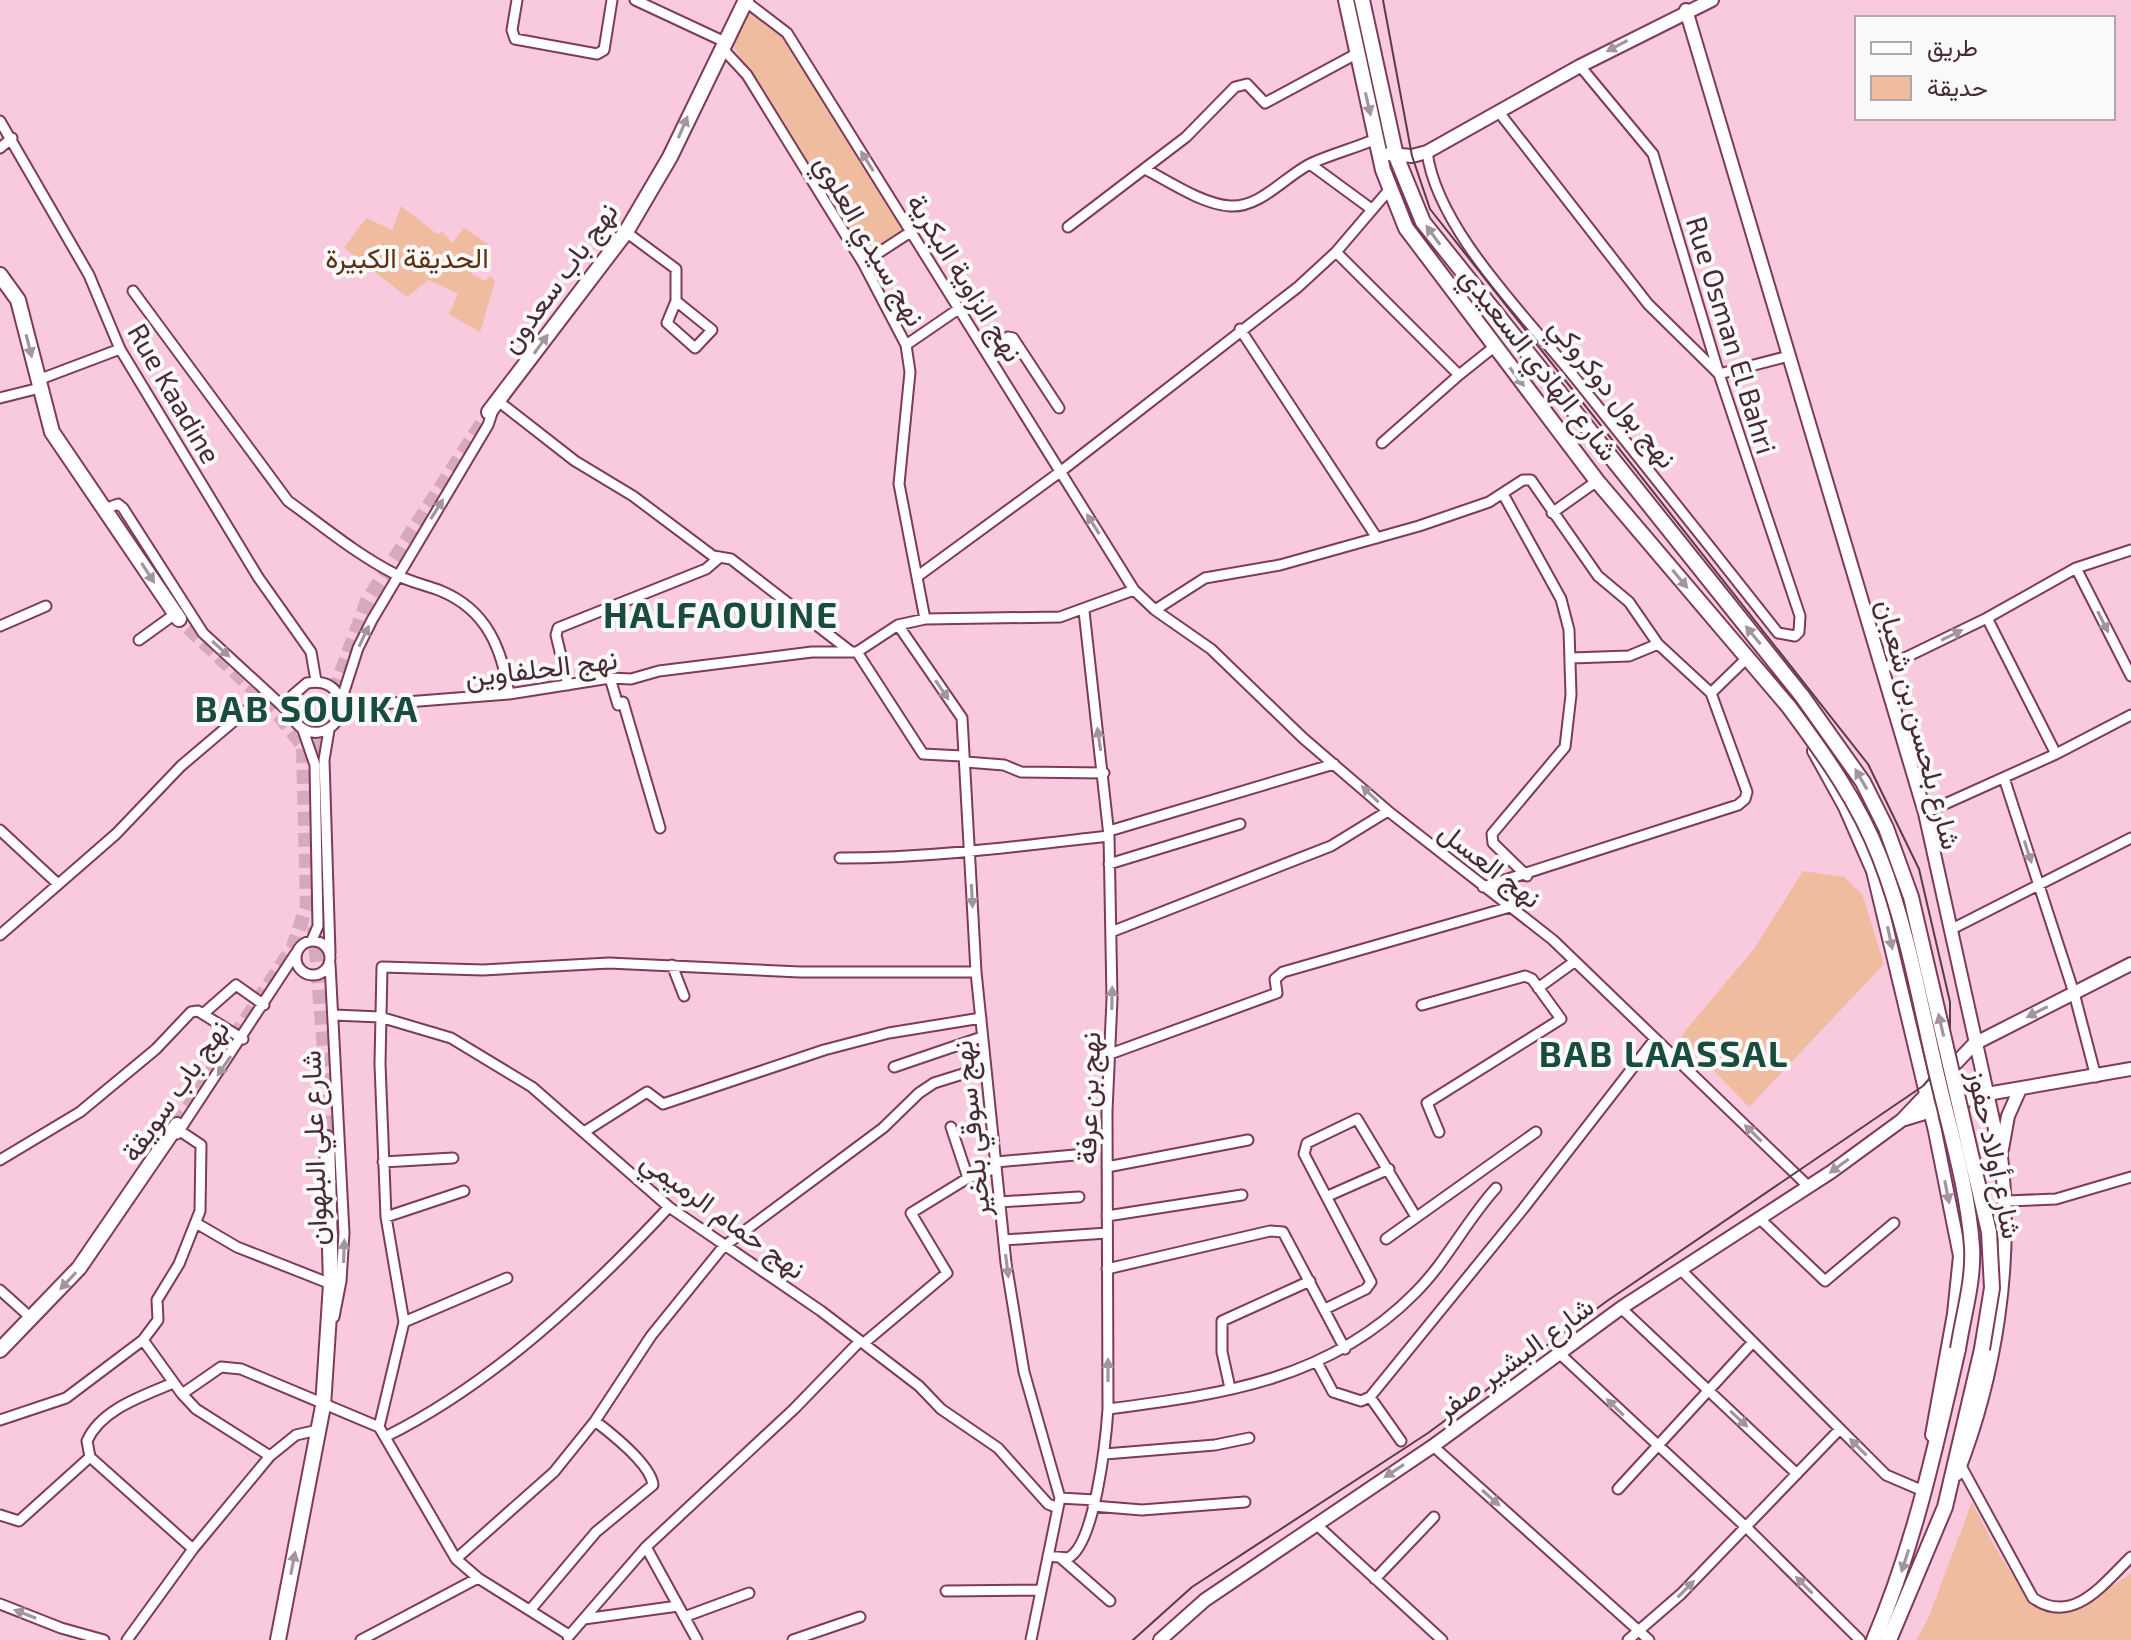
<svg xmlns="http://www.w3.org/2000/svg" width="2131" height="1640" font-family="'Exo 2',Vazirmatn,sans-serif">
<rect width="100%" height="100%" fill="#f9c9dd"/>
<path fill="#efbc9f" d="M750 5 783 33 907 229 863 258 731 43Z
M401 206 437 234 443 232 452 243 464 228 488 244 471 274 485 281 491 276 495 281 480 332 449 314 458 294 429 280 407 297 344 248 366 218 392 230Z
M1803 871 1844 877 1862 894 1884 964 1749 1107 1681 1036 1754 949Z
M1972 1502C2013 1584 2039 1640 2131 1573V1640H1916L1928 1619Z"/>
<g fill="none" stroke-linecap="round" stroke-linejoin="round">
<path stroke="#d6a9bc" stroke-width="14" stroke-dasharray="14 7" stroke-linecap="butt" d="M316 774 326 714 367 601 489 412
M314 927 328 1099 327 1138
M177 1125 293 947 307 905 303 746 273 708 179 619"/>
<g stroke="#7d3b5b" stroke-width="13">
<path id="minor" d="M517 0 512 30 515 39 597 54 604 50 612 0
M635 0 725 42
M745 1 787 33 1134 590 1155 610 1211 649 1303 738 1388 811 1553 940 1809 1187
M722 48 747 75 863 263 906 345 910 372 899 484 925 619
M1498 111 1648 304 1719 374 1789 356
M0 121 89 275 120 349 258 577 311 652 316 681
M0 148 12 138
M1427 152C1437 230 1528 318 1576 379 1644 464 1711 548 1778 633L1795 636 1799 632 1800 616 1719 374 1653 154 1580 66
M1310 164 1370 208
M1145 169C1170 182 1202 204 1230 206 1261 208 1286 175 1312 163 1332 154 1355 148 1376 139
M1068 227 1186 137 1235 87 1247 84 1265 103 1356 54
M626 232 676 269V301L712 330 695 348 667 323 676 301
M1336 252 1459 375 1494 347
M863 263 912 231
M133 291 288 501C323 526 356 554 395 574 409 582 426 585 441 591 487 610 502 649 509 694
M1240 329 1377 538
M906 345 960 308
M987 351 1008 337 1013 338 1059 408
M38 380 120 349
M0 398 40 388
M498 401 575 461 633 496 713 556 731 559 850 651
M1382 443 1459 375
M1503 494 1561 599 1569 630 1571 695 1565 747 1492 834 1493 843 1527 876
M107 508 118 504 123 508 203 633 291 714C304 745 344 734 341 701 335 685 324 680 307 683L293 695 291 714
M1552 513 1597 481
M2076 568 2131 676
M918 576 1060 472 1298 287 1336 252 1389 190
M1155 610 1205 578 1280 565 1419 526 1489 502 1523 480H1531L1598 576 1629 602 1658 644 1711 693 1747 792 1745 799 1738 805 1483 887
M1987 618 2056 754
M898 625 962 718 976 972 1006 1263 1024 1372 1060 1498 1031 1640
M0 626 46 606
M139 640 175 614
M857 652 923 754 962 756
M1571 658 1629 656 1658 644
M1882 669 1987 618 2076 568 2131 550
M610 678 618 705 623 702 660 828
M568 685 556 635 558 628 706 569 720 557
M1711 693 1746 659
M341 701 358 648 372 620 488 425 493 410
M342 707 509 694 610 678 631 679 659 671 812 652H857L898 625 925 619 1060 617 1134 590
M303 730 315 765 318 926 312 940
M329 730 324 760 330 953
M966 762 1004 765 1021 772 1104 773
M2004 778 2074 993 2096 1077
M1925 813 2056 754 2131 715
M0 830 58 884
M1109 831 1334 764
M840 858C930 858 1020 846 1109 836
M1109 864 1240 824
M1950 930 2131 838
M1111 932 1331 846 1388 811
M0 935 116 834 181 766 267 693
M296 958a17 17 0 1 1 34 0a17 17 0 1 1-34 0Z
M330 964 344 1233 341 1281 334 1317
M672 965 684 996
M1538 988 1574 962
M1422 1005 1525 976 1532 979 1561 1019 1427 1103 1439 1132
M203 1014 236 985 264 1005
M334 1015 380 1017 451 1038 532 1087 669 1207 821 1311 919 1386 941 1409 998 1448 1048 1504 1058 1508
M1110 1054 1277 993 1275 979 1283 972 1510 907
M894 1067 982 1037
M951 1127 968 1178
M584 1132 647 1092 663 1104 824 1050 889 1033 981 1018
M177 1134 296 953
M0 1160 80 1112 156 1049 191 1012 198 1011 243 1039
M383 1162 453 1158
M996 1162 1075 1155
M1107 1167 1248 1140
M1328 1196 1389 1169
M2006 1201 2056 1199 2131 1177
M1000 1202 1079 1197
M1107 1216 1242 1195
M386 1217 464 1191
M1759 1218 1825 1281 1894 1223
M196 1223 237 1247 331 1284
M1386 1239 1536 1132
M1004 1240 1107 1233
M1107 1269 1270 1231 1283 1232 1345 1349
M1680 1269 1886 1475 1921 1490
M0 1290 30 1317
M1621 1308 1797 1474
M1325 1309 1366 1289 1371 1282 1304 1154 1307 1143 1357 1119 1416 1217
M404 1322 507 1278
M143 1340 158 1320 157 1300 179 1264 200 1211 201 1145 180 1131
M864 1343 947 1273 911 1213 968 1178 996 1168
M1560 1354 1747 1528 1860 1640
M1318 1364 1333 1392 1361 1401 1370 1397 1523 1209 1655 1039
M1230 1388 1222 1352V1321L1310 1281
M182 1394 196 1409 270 1456
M1370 1397 1401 1441
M1108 1409C1224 1394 1329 1380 1415 1293 1447 1261 1466 1221 1496 1188
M0 1420 66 1398 143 1340 182 1394 221 1367 241 1369 379 1427 456 1559 478 1578 569 1635
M379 1427 404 1322 386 1217 380 1064 382 967 483 970 609 963 800 972H976
M387 1436C492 1384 589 1293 669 1207
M1433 1446 1649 1640
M1105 1454 1215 1445 1249 1438
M90 1457 193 1549
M1961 1466 2033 1598C2073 1626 2103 1584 2131 1557
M1618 1489 1753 1342
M1060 1498 1095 1500
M1093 1506 1142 1510 1245 1502
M0 1515 19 1521 90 1457 87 1441C101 1409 143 1396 173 1383
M1318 1526 1442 1640
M646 1547 697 1640
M1048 1556 1068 1558C1095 1545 1106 1439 1108 1409L1107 1111 1112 999 1109 836 1084 611
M1061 1558 1110 1601
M456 1559 554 1472 595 1421 651 1336 723 1247 883 1128 919 1093 934 1083 985 1067
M1375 1579 1434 1517
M946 1591 1041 1590
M0 1604 61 1628 104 1640
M531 1609 596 1532 653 1485C651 1465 612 1434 595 1421
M684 1617 749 1593
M584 1619 678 1606
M568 1637 646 1547 794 1409 860 1341
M127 1640 193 1549 270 1456 296 1435 318 1430
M361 1640 478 1578
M793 1640 860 1617
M1628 1640 1681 1594 1840 1429"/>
</g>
<g stroke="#7d3b5b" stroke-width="16">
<path id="tertiary" d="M1686 10 1925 813 2001 1156C2013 1263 1996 1375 1957 1474
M1389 154 1412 156 1427 152 1580 66 1712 0
M1814 751 1845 807 1873 871 1935 1131 1960 1256 1954 1314 1932 1435
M1905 1119 1987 1094 2131 1069
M2002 1149 2008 1116 2020 1089
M1160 1640 1205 1600 1433 1446 1621 1308 1831 1172 1902 1120 1974 1044 2131 964"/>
</g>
<g stroke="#7d3b5b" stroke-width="18">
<path id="secondary" d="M1346 0 1383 170 1406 228 1597 481 1789 707
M1362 0 1396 156 1423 222 1802 696
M0 275 18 300 52 432 179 619
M489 412 626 232 670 157 746 0
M0 1350 79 1268 177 1125
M278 1640 323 1406 331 1284 327 1138
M1874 1640C1914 1546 1935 1449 1958 1349
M1889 1640 1945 1507 1982 1349"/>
</g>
<use href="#minor" stroke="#fff" stroke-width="9"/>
<use href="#tertiary" stroke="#fff" stroke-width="12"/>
<use href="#secondary" stroke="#fff" stroke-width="14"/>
<path stroke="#5a3b48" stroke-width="2" d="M1133 1640 1192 1587 1428 1433 1607 1301 1923 1086 1941 1065 1950 1035V1002L1919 869 1868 764 1430 209 1412 156 1383 0"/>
<g stroke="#7d3b5b" stroke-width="18" stroke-linecap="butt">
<path id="secondary-bridge" d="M1802 696 1863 782 1886 828 1911 897 1989 1232 1992 1288 1982 1349
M1789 707C1824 754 1859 803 1880 858 1907 927 1920 1003 1937 1075 1950 1131 1968 1189 1972 1247 1974 1281 1963 1316 1958 1349"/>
</g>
<use href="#secondary-bridge" stroke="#fff" stroke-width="14"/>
</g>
<defs><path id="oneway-solid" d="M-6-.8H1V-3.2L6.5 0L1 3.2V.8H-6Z" transform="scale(2)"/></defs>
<g fill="#a4949b">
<use href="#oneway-solid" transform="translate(1617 46) rotate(152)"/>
<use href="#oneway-solid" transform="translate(1368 104) rotate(77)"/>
<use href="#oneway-solid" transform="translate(683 127) rotate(-67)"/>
<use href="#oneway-solid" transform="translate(867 161) rotate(-122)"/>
<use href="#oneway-solid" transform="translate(1433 235) rotate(-126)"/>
<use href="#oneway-solid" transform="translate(541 344) rotate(-54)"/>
<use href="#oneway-solid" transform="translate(29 346) rotate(76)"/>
<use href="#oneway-solid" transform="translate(1517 377) rotate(52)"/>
<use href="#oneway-solid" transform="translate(437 509) rotate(-58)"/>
<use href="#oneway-solid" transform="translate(1093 524) rotate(-122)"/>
<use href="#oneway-solid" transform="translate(148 573) rotate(57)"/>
<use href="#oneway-solid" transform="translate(1680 579) rotate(50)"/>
<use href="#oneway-solid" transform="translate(2103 622) rotate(63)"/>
<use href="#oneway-solid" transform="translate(1753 635) rotate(-129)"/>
<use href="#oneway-solid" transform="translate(1952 635) rotate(-26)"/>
<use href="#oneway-solid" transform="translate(364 636) rotate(-65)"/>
<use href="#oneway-solid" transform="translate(221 649) rotate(42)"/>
<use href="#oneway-solid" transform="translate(942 690) rotate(56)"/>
<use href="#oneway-solid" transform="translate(1099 739) rotate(-98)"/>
<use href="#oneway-solid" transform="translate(1861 779) rotate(-120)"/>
<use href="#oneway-solid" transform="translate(1370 794) rotate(-136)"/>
<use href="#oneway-solid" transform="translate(2028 852) rotate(72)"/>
<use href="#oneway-solid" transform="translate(972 896) rotate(87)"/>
<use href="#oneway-solid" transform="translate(1890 938) rotate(78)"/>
<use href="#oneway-solid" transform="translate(1112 998) rotate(-89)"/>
<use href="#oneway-solid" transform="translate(2037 1012) rotate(153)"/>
<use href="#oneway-solid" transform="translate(1941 1025) rotate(-103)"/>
<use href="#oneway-solid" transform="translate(224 1066) rotate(125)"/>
<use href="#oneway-solid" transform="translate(1753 1133) rotate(-136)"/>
<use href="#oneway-solid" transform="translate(1839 1166) rotate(144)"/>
<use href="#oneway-solid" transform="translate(1947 1192) rotate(79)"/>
<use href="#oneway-solid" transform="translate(344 1251) rotate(-88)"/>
<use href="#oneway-solid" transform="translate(1007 1266) rotate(83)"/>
<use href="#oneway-solid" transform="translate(68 1281) rotate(133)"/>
<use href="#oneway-solid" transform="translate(1108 1370) rotate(-90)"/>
<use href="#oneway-solid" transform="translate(1615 1407) rotate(-136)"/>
<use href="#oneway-solid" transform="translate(1739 1419) rotate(43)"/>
<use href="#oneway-solid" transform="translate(1858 1447) rotate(-135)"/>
<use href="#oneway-solid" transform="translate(1394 1471) rotate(147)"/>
<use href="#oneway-solid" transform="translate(1491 1498) rotate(42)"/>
<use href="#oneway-solid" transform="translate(1905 1561) rotate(108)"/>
<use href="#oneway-solid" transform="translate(293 1563) rotate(-79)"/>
<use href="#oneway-solid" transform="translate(1804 1585) rotate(-135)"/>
<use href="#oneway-solid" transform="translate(1686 1589) rotate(-45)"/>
<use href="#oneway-solid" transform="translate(25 1614) rotate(-159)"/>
</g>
<g text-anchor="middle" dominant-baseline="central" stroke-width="8" stroke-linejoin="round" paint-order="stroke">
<g font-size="28" fill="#482a37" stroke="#f9f9f9">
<text transform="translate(871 240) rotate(60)">نهج سيدي العلوي</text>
<text transform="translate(558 277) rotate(-54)">نهج باب سعدون</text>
<text transform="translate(966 277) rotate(58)">نهج الزاوية البكرية</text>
<text transform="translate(1732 335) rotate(73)">Rue Osman El Bahri</text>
<text transform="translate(1540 363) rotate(52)">شارع الهادي السعيدي</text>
<text transform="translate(1614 392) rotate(51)">نهج بول دوكروكي</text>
<text transform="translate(175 393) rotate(60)">Rue Kaadine</text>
<text transform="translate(541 667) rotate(-7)">نهج الحلفاوين</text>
<text transform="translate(1920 724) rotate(75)">شارع بلحسن بن شعبان</text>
<text transform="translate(1491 864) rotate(38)">نهج العسل</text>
<text transform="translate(174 1090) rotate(-55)">نهج باب سويقة</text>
<text transform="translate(1087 1098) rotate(-88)">نهج بن عرفة</text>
<text transform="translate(970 1129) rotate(-96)">نهج سوقي بلخير</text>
<text transform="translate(313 1148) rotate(-92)">شارع علي البلهوان</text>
<text transform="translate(1996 1154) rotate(78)">شارع أولاد حفوز</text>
<text transform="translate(724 1214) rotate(36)">نهج حمام الرميمي</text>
<text transform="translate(1514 1357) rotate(-36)">شارع البشير صفر</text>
</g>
<g font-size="28" fill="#5d3012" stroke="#f9f9f9">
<text x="407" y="257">الحديقة الكبيرة</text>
</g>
<g font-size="36" font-weight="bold" letter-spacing="2" fill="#194c3e" stroke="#f9f9f9">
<text x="721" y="613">HALFAOUINE</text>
<text x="307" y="707">BAB SOUIKA</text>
<text x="1664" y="1052">BAB LAASSAL</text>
</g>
</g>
<rect x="1855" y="16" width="260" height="104" fill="#f9f9f9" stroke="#b2a6ab" stroke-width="2"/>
<rect x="1871" y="42" width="40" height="12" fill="#ffffff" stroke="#b2a6ab" stroke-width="2"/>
<text x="1927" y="56" font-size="24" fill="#482a37">طريق</text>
<rect x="1871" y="76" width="40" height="24" fill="#efbc9f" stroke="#b2a6ab" stroke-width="2"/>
<text x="1927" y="96" font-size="24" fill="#482a37">حديقة</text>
</svg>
